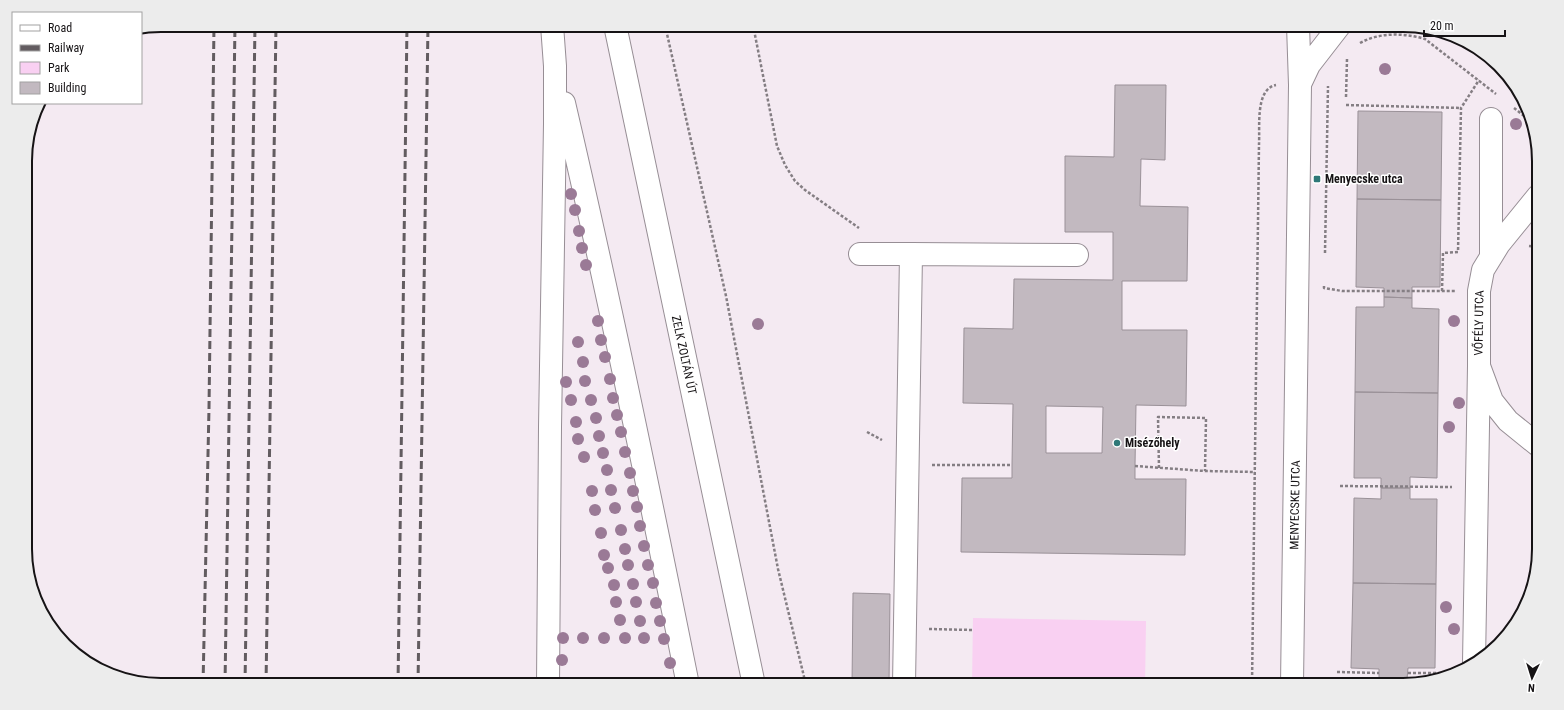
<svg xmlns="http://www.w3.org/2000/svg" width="1564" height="710" font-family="'Roboto Condensed',sans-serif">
<rect width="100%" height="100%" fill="#f4eaf2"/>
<path fill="#f9d0f2" d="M973 618 1146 621 1145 685H972Z"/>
<path fill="#c2b9c0" stroke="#9a9198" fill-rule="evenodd" d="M1115 85H1166L1165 160 1141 159 1140 206 1188 207 1187 281H1122V330H1187L1186 406 1136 405 1135 466V479H1186L1185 555 961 552 962 478H1012V465L1013 404 963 403 964 328 1013 329 1014 279 1113 280V232H1065V156L1114 157ZM1046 406 1103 407 1102 453H1046Z
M1358 111 1442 112 1441 200 1357 199Z
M1357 199 1441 200 1440 287H1412V298L1384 297V288L1356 287Z
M1384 297 1412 298V308L1439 309 1438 393 1355 392 1356 307H1384Z
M1355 392 1438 393 1437 478 1410 477V488H1381V478H1354Z
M1381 488H1410V499H1437L1436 584 1353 583 1354 498 1381 499Z
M1353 583 1436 584 1435 668H1408L1407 679H1379V669L1351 668Z
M853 593 890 594 889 685H852Z
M1379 679H1407V685H1379Z"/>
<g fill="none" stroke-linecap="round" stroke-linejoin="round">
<g stroke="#978e95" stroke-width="24">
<path id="minor" d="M615 25 754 685
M1300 84 1309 65 1340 25
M564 103C609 296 649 490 688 685
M1491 119V254
M1538 196 1499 244 1483 270 1479 291V366L1492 401 1508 421 1539 446
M860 254H911
M1474 663 1479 366
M548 685 550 427 555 124V66L552 25
M904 685 911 254 1077 255
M1292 685 1300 85 1298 25"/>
</g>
<path stroke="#847e83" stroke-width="2.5" stroke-dasharray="3 2" stroke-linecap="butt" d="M665 25 726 296 778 569 806 685
M753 25 777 146 785 165 795 181 805 190 859 228
M1360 43C1380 32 1404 33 1425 39L1496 94
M1346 97 1347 59
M1346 105 1461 108
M1514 108 1528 119
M1529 246 1538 247
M1325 253 1328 86
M1324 286V288L1342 291H1455
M1442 291 1443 253 1458 252 1461 108 1479 80
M1538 409 1539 408
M867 432 882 440
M932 465H1012
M1135 466 1205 471 1255 472
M1159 468 1158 417 1206 418 1205 471
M1340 486 1452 487
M929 629 973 630
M1337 672 1379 673
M1408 673H1446
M1252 685 1259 144C1260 127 1255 89 1276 85"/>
<use href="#minor" stroke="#fff" stroke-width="22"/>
<path stroke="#625c60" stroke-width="3" stroke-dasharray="8 4" stroke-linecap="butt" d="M203 685 209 408 214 25
M225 685 235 25
M245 685 255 25
M266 685 276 25
M398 685 407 25
M418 685 428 25"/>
</g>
<g fill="#9a7a96">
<circle cx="1385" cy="69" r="6"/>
<circle cx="1516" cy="124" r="6"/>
<circle cx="571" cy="194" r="6"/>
<circle cx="575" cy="210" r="6"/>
<circle cx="579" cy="231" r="6"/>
<circle cx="582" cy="248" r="6"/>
<circle cx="586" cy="265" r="6"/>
<circle cx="598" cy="321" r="6"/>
<circle cx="1454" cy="321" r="6"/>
<circle cx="758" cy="324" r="6"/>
<circle cx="601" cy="340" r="6"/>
<circle cx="578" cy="342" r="6"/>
<circle cx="605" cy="357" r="6"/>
<circle cx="583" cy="362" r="6"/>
<circle cx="610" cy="379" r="6"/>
<circle cx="585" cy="381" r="6"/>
<circle cx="566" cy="382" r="6"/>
<circle cx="613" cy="398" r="6"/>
<circle cx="571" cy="400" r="6"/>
<circle cx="591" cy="400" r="6"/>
<circle cx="1459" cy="403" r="6"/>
<circle cx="617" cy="415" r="6"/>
<circle cx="596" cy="418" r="6"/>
<circle cx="576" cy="422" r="6"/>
<circle cx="1449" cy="427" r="6"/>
<circle cx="621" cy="432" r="6"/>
<circle cx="599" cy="436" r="6"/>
<circle cx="578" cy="439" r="6"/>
<circle cx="625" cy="452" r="6"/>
<circle cx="603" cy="453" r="6"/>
<circle cx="584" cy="457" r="6"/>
<circle cx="607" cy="470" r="6"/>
<circle cx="630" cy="473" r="6"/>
<circle cx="611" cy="490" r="6"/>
<circle cx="592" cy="491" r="6"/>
<circle cx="633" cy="491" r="6"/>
<circle cx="637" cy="507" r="6"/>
<circle cx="615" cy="508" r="6"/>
<circle cx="595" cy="510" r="6"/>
<circle cx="640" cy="526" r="6"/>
<circle cx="621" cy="530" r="6"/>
<circle cx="601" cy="533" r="6"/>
<circle cx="644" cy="546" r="6"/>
<circle cx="625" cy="549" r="6"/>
<circle cx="604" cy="555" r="6"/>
<circle cx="628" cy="565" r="6"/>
<circle cx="648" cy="565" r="6"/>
<circle cx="608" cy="568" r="6"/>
<circle cx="653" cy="583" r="6"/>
<circle cx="633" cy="584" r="6"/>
<circle cx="614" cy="585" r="6"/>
<circle cx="616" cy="602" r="6"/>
<circle cx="636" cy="602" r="6"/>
<circle cx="656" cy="603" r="6"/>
<circle cx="1446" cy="607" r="6"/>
<circle cx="620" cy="620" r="6"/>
<circle cx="640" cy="621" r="6"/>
<circle cx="660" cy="621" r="6"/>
<circle cx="1454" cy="629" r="6"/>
<circle cx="563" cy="638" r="6"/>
<circle cx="583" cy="638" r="6"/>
<circle cx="604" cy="638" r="6"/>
<circle cx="625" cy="638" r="6"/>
<circle cx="644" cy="638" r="6"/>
<circle cx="664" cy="639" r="6"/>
<circle cx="562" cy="660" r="6"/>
<circle cx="670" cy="663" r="6"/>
</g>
<g fill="#2e7878" stroke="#fff" stroke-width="1.5">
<rect x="1313" y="175" width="8" height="8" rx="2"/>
<circle cx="1117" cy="443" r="4"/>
</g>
<g text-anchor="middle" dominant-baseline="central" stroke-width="3" stroke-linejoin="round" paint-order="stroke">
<g font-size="12" font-weight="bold" fill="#161315" stroke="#fff" text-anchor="start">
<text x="1325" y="179">Menyecske utca</text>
<text x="1125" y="443">Misézőhely</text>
</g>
<g font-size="12" fill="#161315" stroke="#fff">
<text transform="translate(1479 323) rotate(-89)">VŐFÉLY UTCA</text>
<text transform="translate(684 355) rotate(78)">ZELK ZOLTÁN ÚT</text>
<text transform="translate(1295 505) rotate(-89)">MENYECSKE UTCA</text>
</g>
</g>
<path d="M0 0H1564V710H0ZM161 32H1403A129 129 0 0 1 1532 161V549A129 129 0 0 1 1403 678H161A129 129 0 0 1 32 549V161A129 129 0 0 1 161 32Z" fill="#ececec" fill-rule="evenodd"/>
<path fill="none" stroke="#161315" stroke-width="2" d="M161 32H1403A129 129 0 0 1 1532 161V549A129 129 0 0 1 1403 678H161A129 129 0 0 1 32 549V161A129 129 0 0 1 161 32Z"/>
<rect x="12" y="12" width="130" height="92" fill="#ffffff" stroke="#a2a1a1"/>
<rect x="20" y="25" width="20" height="6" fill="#ffffff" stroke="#a2a1a1"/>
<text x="48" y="32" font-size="12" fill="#161315">Road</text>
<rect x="20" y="45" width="20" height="6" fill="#625c60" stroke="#a2a1a1"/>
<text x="48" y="52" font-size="12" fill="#161315">Railway</text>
<rect x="20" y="62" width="20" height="12" fill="#f9d0f2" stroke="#a2a1a1"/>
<text x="48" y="72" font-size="12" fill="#161315">Park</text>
<rect x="20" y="82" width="20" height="12" fill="#c2b9c0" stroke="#a2a1a1"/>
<text x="48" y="92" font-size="12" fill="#161315">Building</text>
<g transform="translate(1532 678) rotate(184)" stroke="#ffffff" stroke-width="3" paint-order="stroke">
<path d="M0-3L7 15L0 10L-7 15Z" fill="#161315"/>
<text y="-6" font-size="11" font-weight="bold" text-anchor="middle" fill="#161315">N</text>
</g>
<path d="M1424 30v6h81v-6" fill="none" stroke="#161315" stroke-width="2"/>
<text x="1430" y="30" font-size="12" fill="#161315" stroke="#ffffff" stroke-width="3" paint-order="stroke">20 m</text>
</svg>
